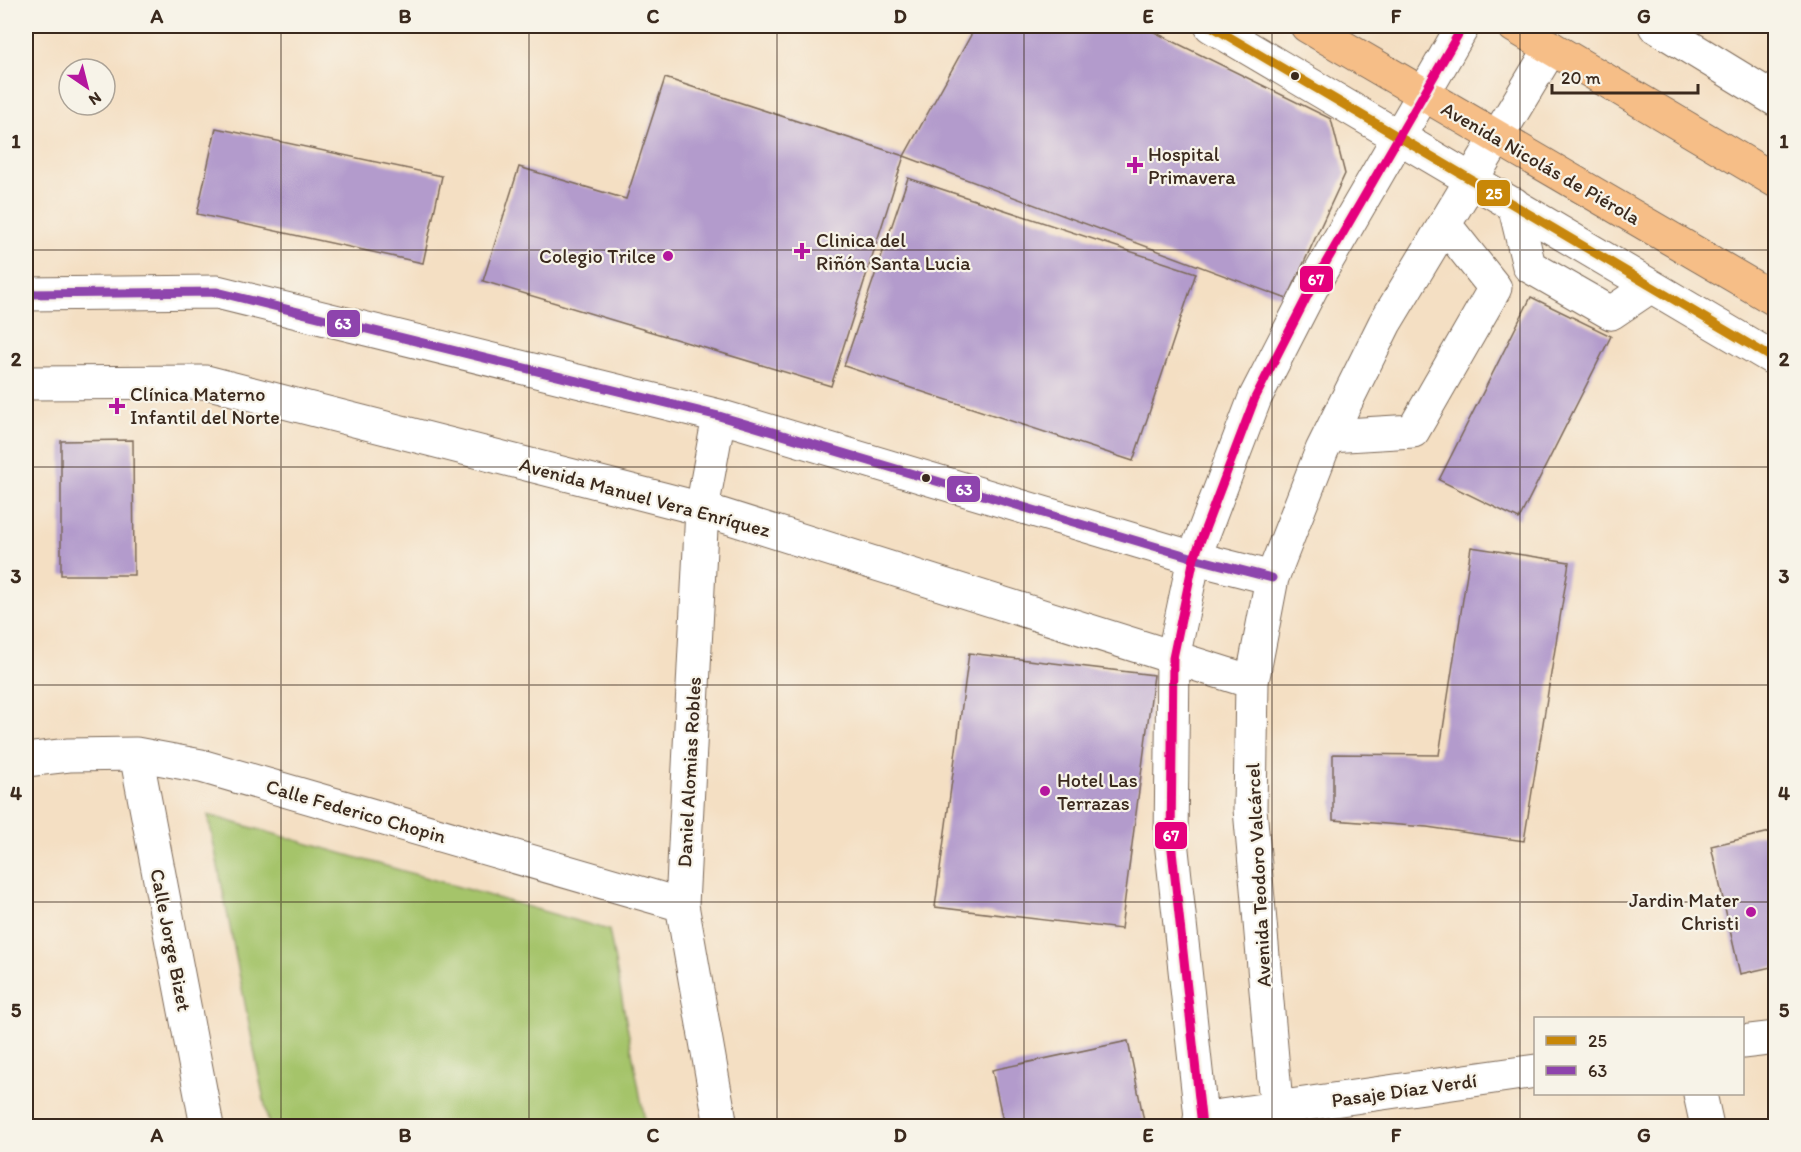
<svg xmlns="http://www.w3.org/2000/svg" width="1801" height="1152" font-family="Itim,sans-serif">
<rect width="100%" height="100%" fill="#f7f3e8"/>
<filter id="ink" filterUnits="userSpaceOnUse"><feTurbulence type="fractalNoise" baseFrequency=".0167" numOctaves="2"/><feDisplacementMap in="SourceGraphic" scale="12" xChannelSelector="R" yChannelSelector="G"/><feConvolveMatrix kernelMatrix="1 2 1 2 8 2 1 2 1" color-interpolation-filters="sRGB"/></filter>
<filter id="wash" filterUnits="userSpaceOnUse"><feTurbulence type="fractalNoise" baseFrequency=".008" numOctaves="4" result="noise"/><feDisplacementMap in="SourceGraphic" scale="24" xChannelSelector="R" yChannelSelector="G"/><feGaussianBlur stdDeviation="1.35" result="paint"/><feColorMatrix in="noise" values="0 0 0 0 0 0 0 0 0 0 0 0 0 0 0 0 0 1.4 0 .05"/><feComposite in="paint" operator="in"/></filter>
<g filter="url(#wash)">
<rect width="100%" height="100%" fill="#f4dfc3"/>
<path fill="#a5c46b" stroke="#707744" stroke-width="1.5" d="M208 815 609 930 646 1126H269Z"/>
<g id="blocks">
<path fill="#b39bcc" d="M976 26H1142L1331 119 1345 174 1287 299 904 156 831 386 483 281 519 167 626 199 665 78 904 156Z
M216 128 442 176 423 263 197 214Z
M908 178 1196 273 1133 461 844 366Z
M1531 297 1611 336 1519 519 1439 480Z
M133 440 134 575H61V441Z
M1471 547 1569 562 1524 841 1427 827 1333 820V754L1439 755Z
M969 653 1154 675 1121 929 935 907Z
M1770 832 1776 859V966L1740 974 1711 846Z
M1128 1041 1145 1126H1004L992 1070Z"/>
</g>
</g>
<g filter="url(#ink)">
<use href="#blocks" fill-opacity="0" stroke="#7c6958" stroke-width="1.5"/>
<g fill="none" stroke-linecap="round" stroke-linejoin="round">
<g stroke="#7c6958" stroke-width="35">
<path id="minor" d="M1211 26 1776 360
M1655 26 1776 100
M1514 204 1529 266 1611 313 1651 286
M26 294 217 292 719 416 1194 558 1272 578
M26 383 206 382 702 509 1252 682
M719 416 702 509 682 905 721 1126
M1329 436 1413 431 1495 288 1445 225
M136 754 207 1126
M26 760 69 755 136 754 201 766 682 905
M1742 1042 1776 1038
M1700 1094 1707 1126
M1200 1119 1536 1071
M1202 1126 1171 841 1173 658 1194 558 1255 398 1314 283 1463 26
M1278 1126 1250 809 1252 682 1272 578 1322 450 1385 323 1551 48"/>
</g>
<g stroke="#7c6958" stroke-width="35">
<path id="highway" d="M1307 26 1776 300
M1514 26 1776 181"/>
</g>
<use href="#minor" stroke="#fff" stroke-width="33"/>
<use href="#highway" stroke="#f6be87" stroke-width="33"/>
<g stroke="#f7f3e8" stroke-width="14">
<path id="bus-1" d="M1211 26 1776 360"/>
</g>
<g stroke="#f7f3e8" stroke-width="14">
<path id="bus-2" d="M26 294 217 292 719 416 1194 558 1272 578"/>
</g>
<g stroke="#f7f3e8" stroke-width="14">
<path id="bus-3" d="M1202 1126 1171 841 1173 658 1194 558 1255 398 1314 283 1463 26"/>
</g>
<use href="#bus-1" stroke="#c88708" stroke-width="9"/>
<use href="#bus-2" stroke="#8e44ad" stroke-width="9"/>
<use href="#bus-3" stroke="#e5007d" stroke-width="9"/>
</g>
</g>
<path fill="none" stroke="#3b2a1e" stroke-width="1.5" stroke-opacity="0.55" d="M281 26V1126M529 26V1126M777 26V1126M1024 26V1126M1272 26V1126M1520 26V1126M26 250H1776M26 467H1776M26 685H1776M26 902H1776"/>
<g fill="#3b2a1e" stroke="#f7f3e8" stroke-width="2">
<circle cx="1295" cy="76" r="5"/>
<circle cx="926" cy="478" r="5"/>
</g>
<g fill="#b5179e" stroke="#f7f3e8" stroke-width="2">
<path d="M1132 156h6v6h6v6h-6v6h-6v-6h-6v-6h6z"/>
<path d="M799 242h6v6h6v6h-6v6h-6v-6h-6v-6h6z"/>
<circle cx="668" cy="256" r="6"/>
<path d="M114 397h6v6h6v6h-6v6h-6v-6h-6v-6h6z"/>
<circle cx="1045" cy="791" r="6"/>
<circle cx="1751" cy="912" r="6"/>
</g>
<g text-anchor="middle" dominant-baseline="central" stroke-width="4.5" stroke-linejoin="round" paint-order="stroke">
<g font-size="20" fill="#3b2a1e" stroke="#f7f3e8" text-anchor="start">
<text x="1148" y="154">Hospital<tspan x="1148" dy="23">Primavera</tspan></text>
<text x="816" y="240">Clinica del<tspan x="816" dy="23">Riñón Santa Lucia</tspan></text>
<text x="656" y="256" text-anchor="end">Colegio Trilce</text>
<text x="130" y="394">Clínica Materno<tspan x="130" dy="23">Infantil del Norte</tspan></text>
<text x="1057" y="780">Hotel Las<tspan x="1057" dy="23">Terrazas</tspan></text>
<text x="1739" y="900" text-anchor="end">Jardin Mater<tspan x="1739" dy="23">Christi</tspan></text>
</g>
<g font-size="20" fill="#3b2a1e" stroke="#f7f3e8">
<text transform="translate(1541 163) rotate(30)">Avenida Nicolás de Piérola</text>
<text transform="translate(645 497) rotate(15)">Avenida Manuel Vera Enríquez</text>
<text transform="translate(689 772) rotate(-87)">Daniel Alomias Robles</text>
<text transform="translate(356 811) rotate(16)">Calle Federico Chopin</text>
<text transform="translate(1258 875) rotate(-93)">Avenida Teodoro Valcárcel</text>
<text transform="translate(171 940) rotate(79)">Calle Jorge Bizet</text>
<text transform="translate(1404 1090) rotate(-8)">Pasaje Díaz Verdí</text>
</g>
</g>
<g stroke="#f7f3e8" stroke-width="2">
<rect x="1476" y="179" width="35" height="28" rx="6" fill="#c88708"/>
<rect x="1299" y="265" width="35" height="28" rx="6" fill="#e5007d"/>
<rect x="326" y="309" width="35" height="29" rx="6" fill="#8e44ad"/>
<rect x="946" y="475" width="35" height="28" rx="6" fill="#8e44ad"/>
<rect x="1154" y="821" width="34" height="29" rx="6" fill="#e5007d"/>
</g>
<g font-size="16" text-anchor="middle" font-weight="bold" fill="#fff">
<text x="1494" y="199">25</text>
<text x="1316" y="285">67</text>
<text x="343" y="329">63</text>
<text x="964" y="495">63</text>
<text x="1171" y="841">67</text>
</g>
<rect width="1801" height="1152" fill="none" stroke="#f7f3e8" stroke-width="66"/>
<rect x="1534" y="1017" width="210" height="78" fill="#f7f3e8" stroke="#aca397" stroke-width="1.5"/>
<rect x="1546" y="1036" width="30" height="9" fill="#c88708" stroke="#aca397" stroke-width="1.5"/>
<text x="1588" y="1047" font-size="18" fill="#3b2a1e">25</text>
<rect x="1546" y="1066" width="30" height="9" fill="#8e44ad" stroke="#aca397" stroke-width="1.5"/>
<text x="1588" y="1077" font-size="18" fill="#3b2a1e">63</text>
<g transform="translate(87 87) rotate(145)"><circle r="28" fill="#f7f3e8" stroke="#aca397" stroke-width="1.5"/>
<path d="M0-4.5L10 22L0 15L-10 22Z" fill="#b5179e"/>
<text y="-9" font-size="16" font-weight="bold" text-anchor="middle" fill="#3b2a1e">N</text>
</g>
<path d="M1552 84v9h146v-9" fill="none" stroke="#3b2a1e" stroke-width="3"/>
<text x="1561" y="84" font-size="18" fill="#3b2a1e" stroke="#f7f3e8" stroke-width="4.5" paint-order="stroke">20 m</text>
<rect x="33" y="33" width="1735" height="1086" fill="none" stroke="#3b2a1e" stroke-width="2"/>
<g font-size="20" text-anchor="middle" font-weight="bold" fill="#3b2a1e">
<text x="157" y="23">A</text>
<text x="405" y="23">B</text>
<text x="653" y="23">C</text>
<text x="900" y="23">D</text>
<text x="1148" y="23">E</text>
<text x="1396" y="23">F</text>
<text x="1644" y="23">G</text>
<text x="16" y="148">1</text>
<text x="1784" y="148">1</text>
<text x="16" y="366">2</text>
<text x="1784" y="366">2</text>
<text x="16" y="583">3</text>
<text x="1784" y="583">3</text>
<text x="16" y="800">4</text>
<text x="1784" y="800">4</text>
<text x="16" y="1017">5</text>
<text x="1784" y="1017">5</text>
<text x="157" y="1142">A</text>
<text x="405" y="1142">B</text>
<text x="653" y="1142">C</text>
<text x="900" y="1142">D</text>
<text x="1148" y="1142">E</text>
<text x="1396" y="1142">F</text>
<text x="1644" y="1142">G</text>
</g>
</svg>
